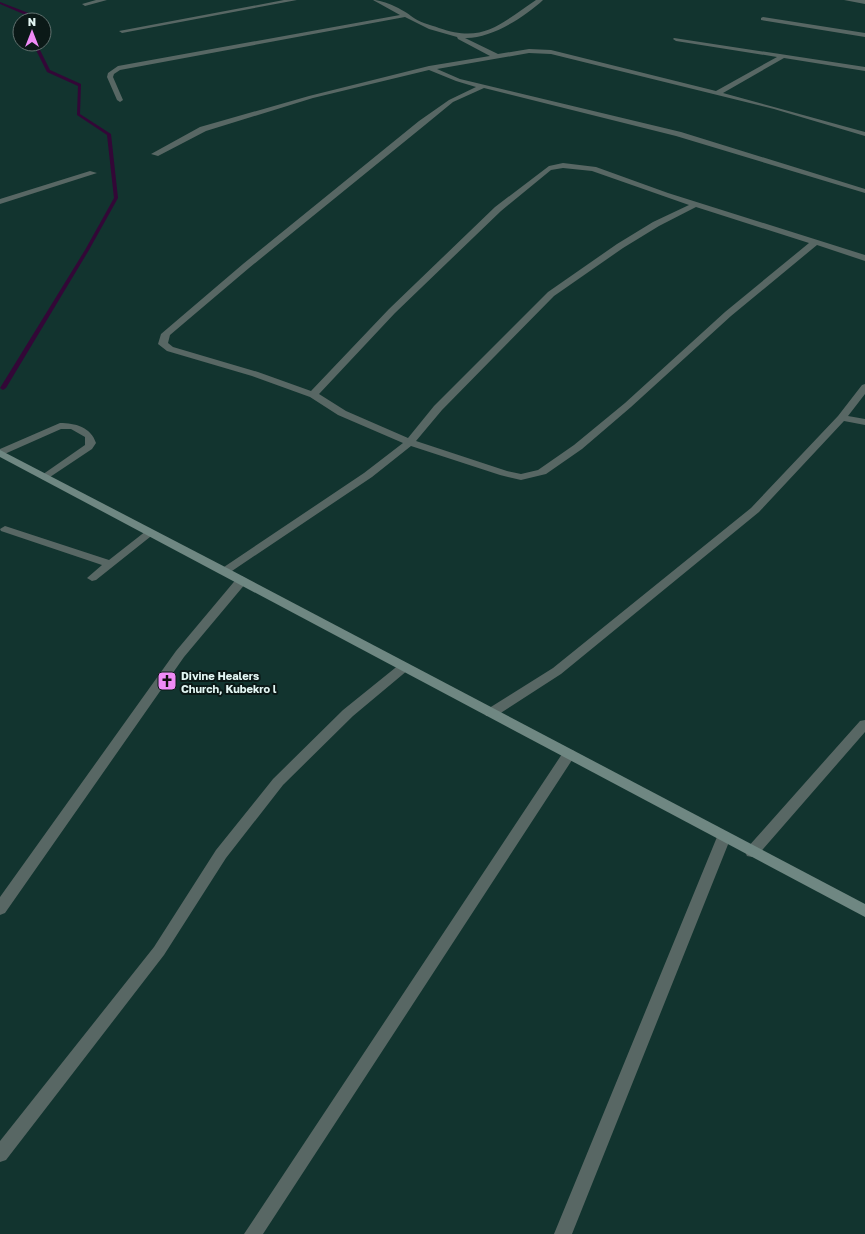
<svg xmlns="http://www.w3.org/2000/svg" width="865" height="1234" font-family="'Golos Text',sans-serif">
<rect width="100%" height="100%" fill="#12342f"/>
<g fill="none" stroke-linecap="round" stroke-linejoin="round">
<path fill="#330737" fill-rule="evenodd" d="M0 2 31 14 33 20H29L28 16 0 4Z
M33 44H37L50 70 81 84 80 114 111 134 118 198 89 250 6 388 3 390 0 388 85 250 114 198 107 135 77 115 78 86 47 72Z"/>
<path fill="#586764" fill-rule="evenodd" d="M60 423C75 423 91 427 96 443L92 449 47 479 44 480 39 477 85 445V437L71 429H61L0 456V449Z
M5 526 109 560 146 531H154L155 533 96 580 92 581 87 578 102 565 1 531 0 529Z"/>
<path fill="#586764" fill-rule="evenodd" d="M96 0H107L85 6 82 4Z
M284 0H297L122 33 119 31Z
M373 0C384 0 404 10 411 16 418 22 431 25 439 28 484 44 501 23 536 0H543C525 17 490 39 465 38L498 54 529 49 551 50 716 91 777 57 676 41 673 39 674 38 865 67V71L784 58 723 93 865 132V136L774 109 551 54 529 53 437 69 460 79 681 132 865 189V193L676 136 484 88 453 102 425 125 249 268 170 335 168 343 173 347 258 372 311 391 389 309 495 207 549 166 563 163 596 167 668 193 865 255V261L817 245 731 316 631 407 582 449 546 474 521 480 500 475 411 446 372 477 229 573H221L219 571 221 569 364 473 403 443 338 415 310 397 252 376 167 351 158 344 161 334 243 264 419 121 449 100 476 87 456 81 429 70 313 98 206 131 158 156 151 154 200 127 309 96 429 66 490 56 458 39 457 37 429 29 405 17 120 70 114 74 113 77 123 100 120 102 117 100 107 77 108 73 118 66 400 15ZM563 168 592 171 689 205 653 222 617 244 548 292 434 406 408 438 346 411 319 394 395 313 501 211 551 170ZM696 207 809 243 725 312 625 403 574 445 538 470 521 474 507 471 416 441 442 410 554 296 623 248 659 226Z
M844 0H865V4Z
M763 17 865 33V37L761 20V18Z
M90 171 97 173 0 204V199Z
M865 384V394L848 416 865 419V425L844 421 759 512 561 674 496 716H486L485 713 486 710 553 668 751 508 838 416 862 385Z
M242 576 248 580 246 583 184 657 5 913 0 915V897L176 651 238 577Z
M404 663 408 664 410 667 408 670 353 716 283 785 226 858 164 955 6 1160 0 1162V1141L154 947 216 850 273 779 343 710 400 664Z
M865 720V732L757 856 752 857 747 856 745 852 747 848 860 721Z
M569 749 574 751 576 754 574 757 263 1234H244L564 751Z
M724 832 729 833 731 837 572 1234H554L717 837 719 833Z"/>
<path fill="#6f8782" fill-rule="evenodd" d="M0 450 229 569 865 904V917L0 457Z"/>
</g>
<defs>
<g id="church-square" transform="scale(1)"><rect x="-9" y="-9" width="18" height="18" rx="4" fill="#ef8bf6" stroke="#0b1917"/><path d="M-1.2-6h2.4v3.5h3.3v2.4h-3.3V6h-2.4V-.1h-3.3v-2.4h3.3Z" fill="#111"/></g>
</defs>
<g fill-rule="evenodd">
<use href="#church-square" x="167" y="681"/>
</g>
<g text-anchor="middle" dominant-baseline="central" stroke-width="4" stroke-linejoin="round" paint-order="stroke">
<g font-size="11" font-weight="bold" fill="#e3f6f3" stroke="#0b1917" text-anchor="start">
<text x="181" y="675">Divine Healers<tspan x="181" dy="13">Church, Kubekro l</tspan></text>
</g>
</g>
<g transform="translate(32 32)"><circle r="19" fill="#0b1917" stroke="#61716f"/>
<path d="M0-3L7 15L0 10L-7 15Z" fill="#ef8bf6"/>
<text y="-6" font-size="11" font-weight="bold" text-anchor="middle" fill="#e3f6f3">N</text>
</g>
</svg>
